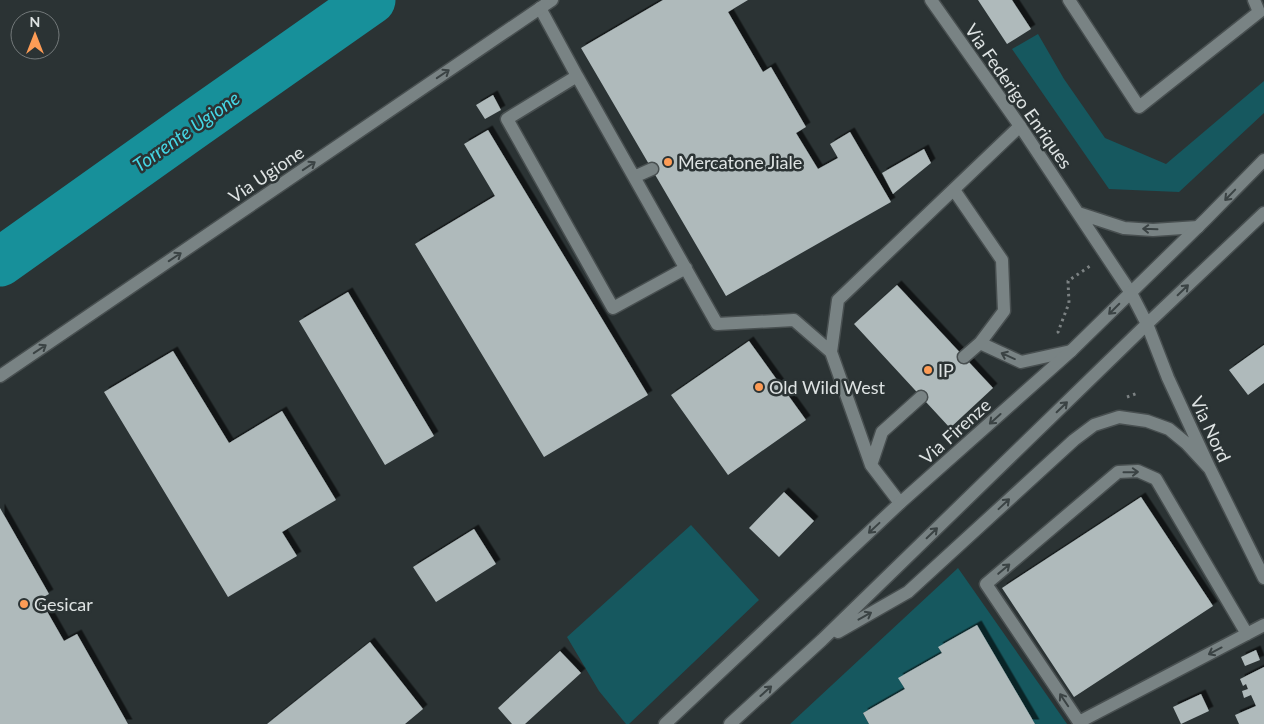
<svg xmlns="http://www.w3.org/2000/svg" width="1264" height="724" font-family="Lato,sans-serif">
<defs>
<filter id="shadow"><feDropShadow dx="4.5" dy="-4.5" stdDeviation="0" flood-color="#0009"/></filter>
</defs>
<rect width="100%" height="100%" fill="#2b3334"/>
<path fill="#16585f" d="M1038 34 1064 79 1105 138 1166 164 1264 81V113L1179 192 1109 189 1012 49Z
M691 525 759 600 629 724H626L599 691 567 637Z
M958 568 1067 724H1035L938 648 942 653 899 678 905 689 863 713 869 724H790Z"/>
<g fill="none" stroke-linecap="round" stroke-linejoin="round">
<path stroke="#17909a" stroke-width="49" d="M0 262 190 127 371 0"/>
</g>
<path fill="#afbabb" filter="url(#shadow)" d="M663 0H748L728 12 763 72 771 67 806 127 796 133 818 169 838 158 830 144 850 132 891 202 726 296 581 48Z
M978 0H1012L1031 29 1007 44Z
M493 95 501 110 485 119 476 105Z
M488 130 648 395 544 457 415 244 495 196 464 144Z
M924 149 931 163 893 194 882 173Z
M897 285 993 388 950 428 854 324Z
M348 292 434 436 385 465 299 321Z
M749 341 806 420 728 475 671 395Z
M1264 345V383L1248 395 1229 370Z
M173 351 229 443 282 411 336 500 282 532 297 556 228 597 104 392Z
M784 492 814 521 779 557 749 528Z
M1141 497 1213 606 1074 697 1002 588Z
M0 508 49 594 40 599 64 641 77 634 128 724H0Z
M474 529 496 564 436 602 413 567Z
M977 625 1035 724H869L863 713 905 689 898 678 942 653 938 647Z
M370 642 423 709 405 724H267Z
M1256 650 1260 660 1245 666 1241 657Z
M560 651 581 673 525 724H512L498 708Z
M1264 667V724H1239L1235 715 1256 706 1251 695 1244 698 1242 691 1248 689 1246 684 1243 686 1240 679Z
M1201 694 1209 711 1181 724 1173 707Z"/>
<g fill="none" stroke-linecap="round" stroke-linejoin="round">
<g stroke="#484f50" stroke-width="15">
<path id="lane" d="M1069 0 1139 107 1259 12 1254 0
M540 8 577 76
M634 177 652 169
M954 190 1002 260 1004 311 980 343 964 357
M686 268 613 308 507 119 577 76 717 324 794 320 831 352
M980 343 1021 362 1071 351
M871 465 882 432 921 397
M900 503 871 465 831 352 838 300 1020 126
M1247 634 1156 479 1138 471 1118 472 986 584 1079 722 1264 625"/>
</g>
<g stroke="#484f50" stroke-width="15">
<path id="street" d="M931 0 1020 126 1131 293
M1078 213 1124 228 1153 230 1198 227
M0 376 552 0"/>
</g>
<g stroke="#484f50" stroke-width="15">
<path id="secondary" d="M1131 293 1147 324 1168 378 1210 469 1264 578
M838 632 908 592 1074 440 1094 425 1119 417 1147 421 1169 429 1186 443 1210 469
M665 724 900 503 1071 351 1206 219 1264 160
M730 724 822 640 1147 324 1264 213"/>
</g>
<path stroke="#7c8283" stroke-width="3" stroke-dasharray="2.5 4" stroke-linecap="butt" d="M1059 333 1058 332 1069 303 1068 281 1090 266
M1127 397 1138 393"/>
<use href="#lane" stroke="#798384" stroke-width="12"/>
<use href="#street" stroke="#798384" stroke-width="12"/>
<use href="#secondary" stroke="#798384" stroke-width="12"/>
</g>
<defs><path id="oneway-shaft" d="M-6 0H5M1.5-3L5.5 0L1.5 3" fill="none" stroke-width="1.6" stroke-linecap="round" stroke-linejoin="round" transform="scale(1.25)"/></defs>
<g stroke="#3b4344">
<use href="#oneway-shaft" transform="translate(443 74) rotate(-34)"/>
<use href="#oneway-shaft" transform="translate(309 166) rotate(-34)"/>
<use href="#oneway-shaft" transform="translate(1230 195) rotate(134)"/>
<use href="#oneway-shaft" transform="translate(1150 229) rotate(-178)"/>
<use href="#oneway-shaft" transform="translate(175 257) rotate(-34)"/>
<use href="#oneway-shaft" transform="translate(1183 290) rotate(-44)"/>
<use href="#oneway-shaft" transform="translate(1114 309) rotate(135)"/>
<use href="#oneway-shaft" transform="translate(40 349) rotate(-34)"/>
<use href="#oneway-shaft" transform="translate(1008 356) rotate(-156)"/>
<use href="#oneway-shaft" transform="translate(1062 407) rotate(-44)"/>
<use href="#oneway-shaft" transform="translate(995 419) rotate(138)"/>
<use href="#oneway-shaft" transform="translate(1131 472) rotate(-1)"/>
<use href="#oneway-shaft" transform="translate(1004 504) rotate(-43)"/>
<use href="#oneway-shaft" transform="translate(874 528) rotate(137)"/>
<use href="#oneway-shaft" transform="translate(932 533) rotate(-44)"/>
<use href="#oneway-shaft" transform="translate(1004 569) rotate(-40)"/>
<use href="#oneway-shaft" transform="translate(865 616) rotate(-29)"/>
<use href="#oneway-shaft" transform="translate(1215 651) rotate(152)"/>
<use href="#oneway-shaft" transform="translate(766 691) rotate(-42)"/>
<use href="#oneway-shaft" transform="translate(1064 700) rotate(-124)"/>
</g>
<g fill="#fd9c56" stroke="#2b3334" stroke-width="2">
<circle cx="668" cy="162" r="5"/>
<circle cx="928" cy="370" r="5"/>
<circle cx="759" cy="387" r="5"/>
<circle cx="24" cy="604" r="5"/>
</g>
<g text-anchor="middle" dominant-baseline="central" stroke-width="5" stroke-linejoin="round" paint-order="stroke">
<g font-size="18" fill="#dee3e3" stroke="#2b3334">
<text transform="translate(1019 96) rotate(55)">Via Federigo Enriques</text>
<text transform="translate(266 174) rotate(-34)">Via Ugione</text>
<text transform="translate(1211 429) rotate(65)">Via Nord</text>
<text transform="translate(955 431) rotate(-42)">Via Firenze</text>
</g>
<g font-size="18" fill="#dee3e3" stroke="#2b3334" text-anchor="start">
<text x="678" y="162">Mercatone Jiale</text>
<text x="938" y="370">IP</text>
<text x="769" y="387">Old Wild West</text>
<text x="34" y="604">Gesicar</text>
</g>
<g font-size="19" font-style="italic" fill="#45d7e5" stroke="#2b3334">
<text transform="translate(186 131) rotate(-35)">Torrente Ugione</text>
</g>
</g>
<g transform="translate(35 35)"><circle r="24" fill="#2b3334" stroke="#73797a"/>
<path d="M0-4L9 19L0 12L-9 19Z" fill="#fd9c56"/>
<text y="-8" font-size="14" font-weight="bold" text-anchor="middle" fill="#dee3e3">N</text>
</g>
</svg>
